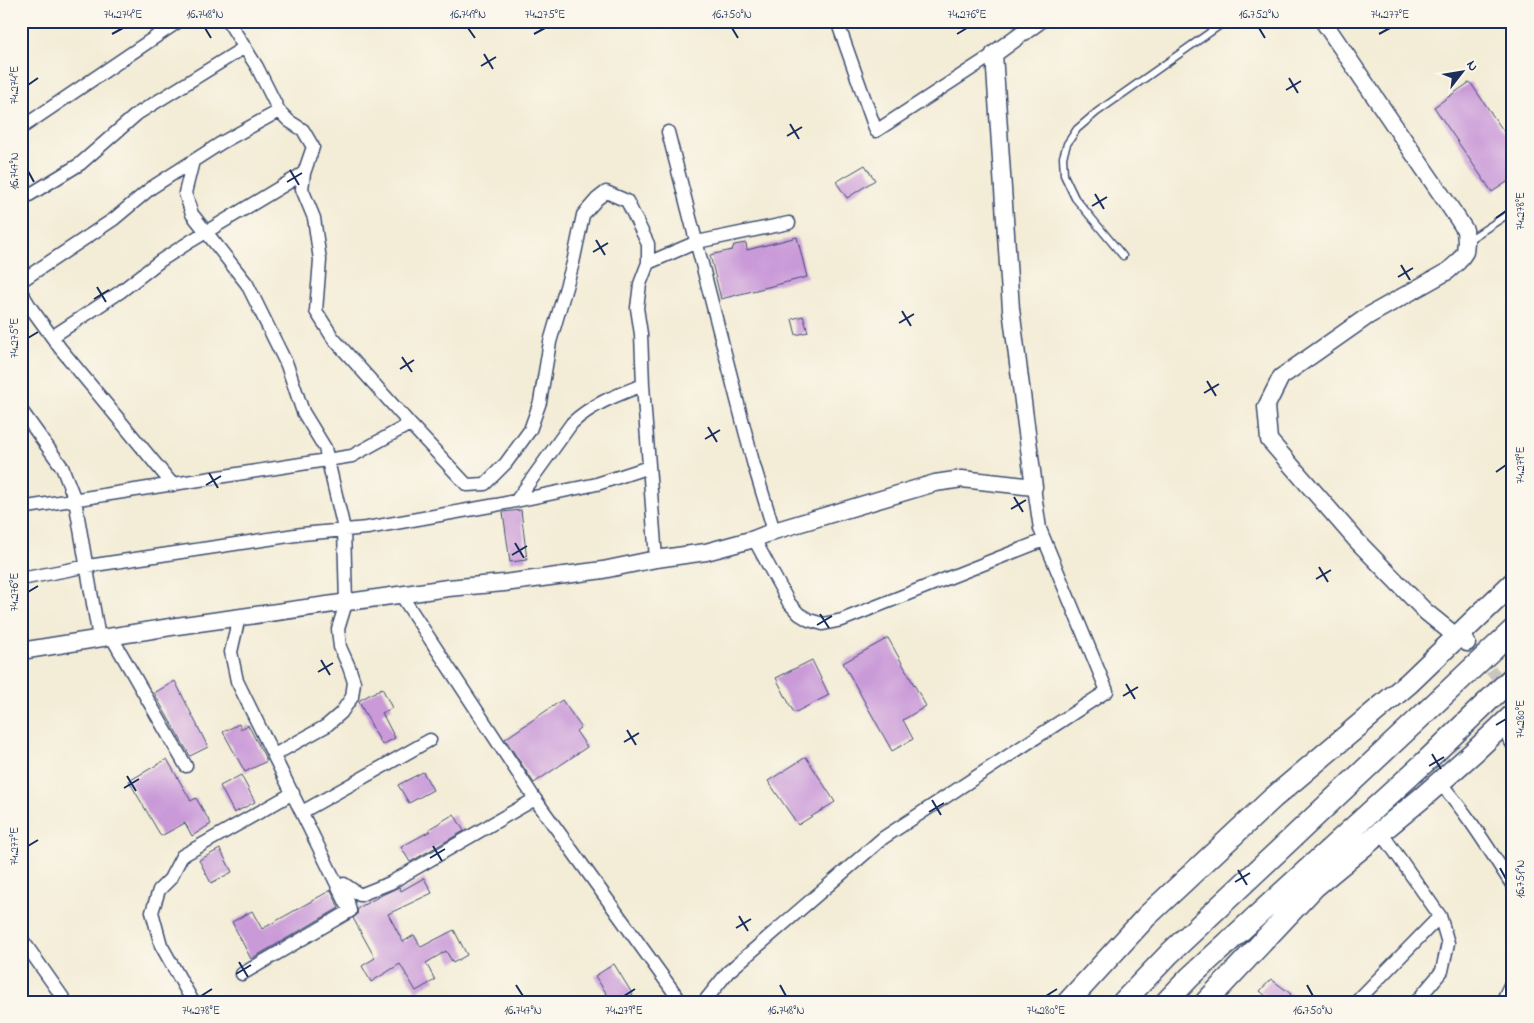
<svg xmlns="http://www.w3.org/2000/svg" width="1534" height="1023" font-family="'Indie Flower',sans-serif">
<rect width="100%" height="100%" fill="#fbf7ec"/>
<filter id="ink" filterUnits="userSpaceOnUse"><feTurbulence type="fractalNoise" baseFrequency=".02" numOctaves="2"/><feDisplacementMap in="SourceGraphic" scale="10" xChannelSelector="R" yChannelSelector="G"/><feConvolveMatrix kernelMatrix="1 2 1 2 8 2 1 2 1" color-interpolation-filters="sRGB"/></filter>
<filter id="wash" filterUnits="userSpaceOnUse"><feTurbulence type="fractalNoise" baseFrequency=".0096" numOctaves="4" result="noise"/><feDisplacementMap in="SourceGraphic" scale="20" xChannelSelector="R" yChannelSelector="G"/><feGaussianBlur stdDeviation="1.12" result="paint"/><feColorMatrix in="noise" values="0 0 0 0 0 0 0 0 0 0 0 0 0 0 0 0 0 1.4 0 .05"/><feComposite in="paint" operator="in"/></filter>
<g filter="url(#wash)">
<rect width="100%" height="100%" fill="#f3ecd6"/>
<g id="blocks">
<path fill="#c999d8" d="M1470 82 1513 145V178L1492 192 1434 107Z
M865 165 875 180 847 198 836 182Z
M797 237 807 277 721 299 710 255 732 250 734 245 746 243 747 250Z
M803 316 808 332 796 335 792 319Z
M521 510 527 560 510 562 503 512Z
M888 638 926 706 903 720 913 739 892 751 843 663Z
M812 660 829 695 794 713 776 678Z
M175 681 208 747 190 756 154 693Z
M382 688 392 708 382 713 395 738 382 745 359 702 360 700Z
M562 700 581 727 576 731 587 747 534 783 505 739Z
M239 724 241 729 248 725 267 761 245 772 223 732Z
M806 757 835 802 798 825 768 781Z
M167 759 191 801 196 798 211 824 192 836 185 823 161 836 129 781Z
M423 772 433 790 409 803 398 785Z
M241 775 255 802 234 813 220 786Z
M454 814 464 831 410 862 401 847 430 831 429 829Z
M220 849 232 872 211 883 199 860Z
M424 878 432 893 388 914 403 942 414 935 421 947 454 930 467 955 453 963 446 951 426 963 435 980 416 991 400 964 371 982 362 966 375 958 353 918 357 915 358 908 382 895 399 887 401 891Z
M331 890 339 908 251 959 232 922 252 911 262 929Z
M614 964 633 995 621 1002H612L595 976Z
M1271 979 1291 994 1289 996 1296 1002H1273L1260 991Z"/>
</g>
</g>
<g filter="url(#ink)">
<use href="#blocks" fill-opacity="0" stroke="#3b4b70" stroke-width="1"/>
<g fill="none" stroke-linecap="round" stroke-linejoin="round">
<path stroke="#c8c6be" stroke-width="12" stroke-dasharray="12 6" stroke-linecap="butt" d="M1467 643 1508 690"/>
<g stroke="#3b4b70" stroke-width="9">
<path id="service" d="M1467 241 1513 211
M1123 256 1075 198 1064 175 1063 157 1067 144 1077 129 1097 112 1226 21"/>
</g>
<g stroke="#3b4b70" stroke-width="15">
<path id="minor" d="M228 21 257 67 279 111 289 121 303 130 313 147 304 173 302 189 314 218 320 260 316 311 333 338 410 424 467 485 485 484 506 463 530 430 540 402 550 342 573 263 583 215 597 199 606 192 627 201 648 244V263L640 284 637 308 641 334 643 385 656 559
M837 21 876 131 994 54
M21 128 179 21
M668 132 753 462 774 531
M193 161 185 193 192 214 247 284 287 365 303 412 325 448 344 529 346 603 338 629 340 647 349 667 354 682 352 697 341 713 326 726 274 755
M21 200 80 164 137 114 245 47
M648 263 697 242 789 223
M21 281 114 219 151 188 221 143 279 111
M21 292 31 308 60 348 173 485
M52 337 120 292 160 261 191 241 304 173
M21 410 62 467 75 500 99 638
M516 501 572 423C592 404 617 395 643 385
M21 508 352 456 410 424
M754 539 789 603 799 614 809 620 823 624 842 620 1044 540
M21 579 88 566 302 534 367 528 496 505 597 484 649 467
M401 595 535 799 681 1002
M239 617 231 652 237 681 350 911 344 884 360 895 390 883 535 799
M111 636 186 766
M1512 696H1513
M1501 726 1513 745
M1440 783C1468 814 1490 851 1513 886
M302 812 430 740
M1381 832 1440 916 1448 943 1442 971 1416 1002
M21 938 66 1002
M242 974 350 911
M193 1002 161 945 152 912 159 890 170 879 182 856 293 793
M704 1002 728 972 883 838 1107 691 1040 529 1034 487
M1356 1002 1440 916
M1502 1002 1513 979"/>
</g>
<g stroke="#3b4b70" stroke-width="19">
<path id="tertiary" d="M1323 21 1458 219 1465 230 1466 242 1465 252 1458 262 1448 271 1368 316 1281 377 1266 407 1269 440 1357 541 1426 612 1457 637 1467 643
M21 651 177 626 448 588 504 583 603 570 656 559 706 552 754 539 774 531 935 483 962 479 1034 487 1011 309 994 54 1039 21"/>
</g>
<g stroke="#3b4b70" stroke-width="24">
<path id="trunk" d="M1068 1002 1147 916 1273 798 1409 683 1513 583
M1123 1002 1170 953 1513 630
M1166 1002 1190 977 1424 763 1513 677
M1206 1002 1314 887 1423 797 1475 751 1513 715"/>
</g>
<use href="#service" stroke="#fff" stroke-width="6"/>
<use href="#minor" stroke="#fff" stroke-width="12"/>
<use href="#tertiary" stroke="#fff" stroke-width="16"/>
<use href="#trunk" stroke="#fff" stroke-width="21"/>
</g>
</g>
<path fill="none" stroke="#1b2f5e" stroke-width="2" d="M205 28 211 38M468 28 475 38M732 28 738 38M1259 28 1265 38M112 34 123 28M534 34 545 28M957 34 967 28M1379 34 1390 28M484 54 493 69M481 66 496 57M1289 78 1298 93M28 85 38 78M1286 90 1301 81M790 124 799 139M787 136 802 127M290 170 299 185M28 171 34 182M287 182 302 173M1095 194 1104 209M1092 206 1107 197M1496 218 1506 211M596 240 605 255M593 252 608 243M1401 265 1410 280M1398 277 1413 268M97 287 106 302M94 299 109 290M902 311 911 326M899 323 914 314M28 338 38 332M402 357 412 372M400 369 414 360M1207 381 1216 396M1204 393 1219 384M708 427 717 442M705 439 720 430M1496 472 1506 465M209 473 218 488M206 485 221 476M1014 497 1023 512M1011 509 1026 500M515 543 524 558M512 555 527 546M1319 567 1328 582M1316 579 1331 570M28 592 38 586M820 614 829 628M817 625 832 616M321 660 330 675M318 672 333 663M1126 684 1135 699M1123 696 1138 687M1496 725 1506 719M627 730 636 745M624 742 639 733M1432 754 1441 769M1429 766 1444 757M127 776 136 791M124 788 139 779M932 800 941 815M929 812 944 803M28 846 38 840M433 846 442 861M430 858 445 849M1500 868 1506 879M1238 870 1247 885M1235 882 1250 873M739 916 748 931M736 928 751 919M239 962 248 977M236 974 251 965M516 985 523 996M780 985 786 996M1307 985 1313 996M201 996 212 989M624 996 635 989M1046 996 1057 989"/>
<rect width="1534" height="1023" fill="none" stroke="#fbf7ec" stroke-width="55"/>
<g transform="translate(1462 72) rotate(59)" stroke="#fbf7ec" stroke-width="4" paint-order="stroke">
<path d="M0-4L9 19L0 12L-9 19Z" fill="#1b2f5e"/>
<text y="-8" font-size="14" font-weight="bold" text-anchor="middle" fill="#1b2f5e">N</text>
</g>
<rect x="28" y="28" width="1478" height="968" fill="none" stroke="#1b2f5e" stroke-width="2"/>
<g font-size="12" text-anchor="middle" fill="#1b2f5e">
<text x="123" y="18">74.274°E</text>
<text x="205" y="18">16.748°N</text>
<text x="468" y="18">16.749°N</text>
<text x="545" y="18">74.275°E</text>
<text x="732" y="18">16.750°N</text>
<text x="967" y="18">74.276°E</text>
<text x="1259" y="18">16.752°N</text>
<text x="1390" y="18">74.277°E</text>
<text transform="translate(14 85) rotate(-90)" y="4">74.274°E</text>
<text transform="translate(14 171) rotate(-90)" y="4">16.747°N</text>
<text transform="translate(1520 211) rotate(-90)" y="4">74.278°E</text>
<text transform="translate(14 338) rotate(-90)" y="4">74.275°E</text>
<text transform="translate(1520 465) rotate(-90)" y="4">74.279°E</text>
<text transform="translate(14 592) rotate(-90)" y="4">74.276°E</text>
<text transform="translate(1520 719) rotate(-90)" y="4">74.280°E</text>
<text transform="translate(14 846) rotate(-90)" y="4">74.277°E</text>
<text transform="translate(1520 879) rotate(-90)" y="4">16.751°N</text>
<text x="201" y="1014">74.278°E</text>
<text x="523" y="1014">16.747°N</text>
<text x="624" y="1014">74.279°E</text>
<text x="786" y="1014">16.748°N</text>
<text x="1046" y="1014">74.280°E</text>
<text x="1313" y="1014">16.750°N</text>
</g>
</svg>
